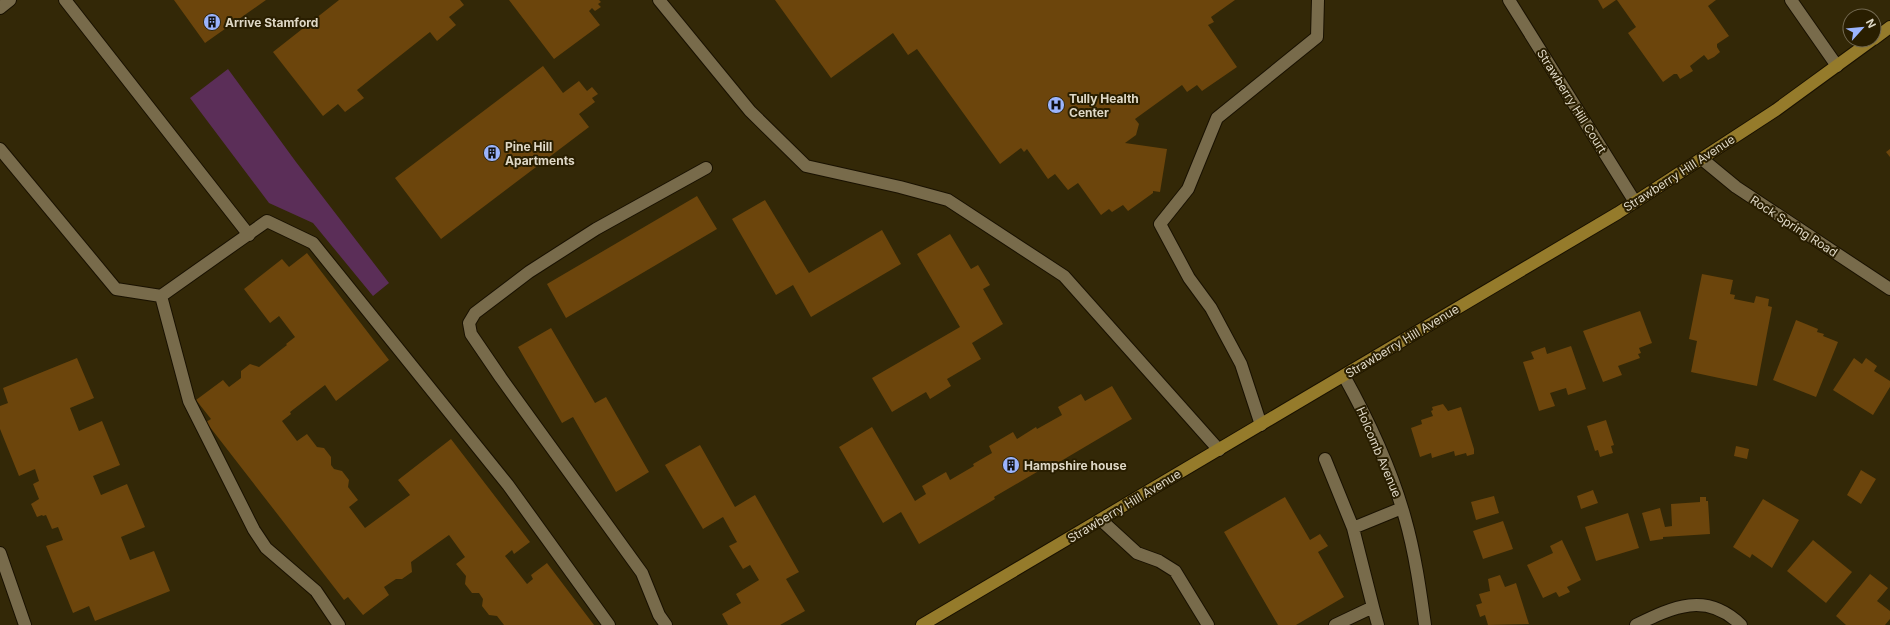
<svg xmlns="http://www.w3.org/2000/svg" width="1890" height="625" font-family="Inter,sans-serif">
<rect width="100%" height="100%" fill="#332807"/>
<path fill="#5b2e58" d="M228 69 296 162 389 283 373 296 313 223 269 203 190 98Z"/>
<path fill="#6c450c" d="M174 0H266L205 43Z
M339 0H460L464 5 449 17 456 25 437 41 430 32 357 90 364 98 345 112 338 104 323 116 273 52Z
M509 0H599L601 2 598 4 601 7 595 11 592 8 589 11 600 25 554 59Z
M775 0H1235L1211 17 1214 22 1208 25 1237 67 1202 91 1197 85 1187 92 1182 85 1135 119 1139 124 1136 135 1125 143 1167 149 1160 192 1153 191V193L1128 211 1123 205 1112 212 1109 209 1101 215 1078 183 1068 190 1055 174 1048 179 1027 149 1024 152 1021 148 1000 164 917 49 908 55 893 33 831 78Z
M1598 0H1616L1603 9Z
M1617 0H1716L1708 6 1729 36 1717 44V47L1720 52 1714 57 1708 60 1704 55 1690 66 1693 71 1680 79 1677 74H1674L1663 82 1628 33 1636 27Z
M543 66 563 93 579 81 587 91 592 87 598 94 592 98 595 102 579 114 589 127 441 239 395 178Z
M1890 149V157L1886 152Z
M697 196 717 229 566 318 547 284Z
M765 200 809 273 882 230 901 264 811 317 793 285 776 295 732 219Z
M950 234 971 269 978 265 990 285 983 289 1003 324 972 343 981 359 947 379 951 386 930 399 926 392 892 412 872 378 960 327 917 254Z
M307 253 389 360 336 401 325 385 290 412 291 414 282 421 297 441 307 434 317 447 324 448 331 457V465L334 469 342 471 349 480 348 487 358 500 349 507 365 528 410 495 398 480 451 439 530 542 514 554 512 550 505 556 527 584 533 579 531 575 547 563 594 625H504L497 616 489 615 482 606 483 599 479 593H472L465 584 466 576 456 564 465 557 449 535 411 562 412 572 402 579H396L384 587 389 595 363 615 348 597 344 600 206 422 211 419 196 400 223 380 229 387 241 378V371L250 364 259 367 287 345 286 344 295 337 279 316 270 323 244 289 282 259 289 267Z
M1702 274 1733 280 1730 294 1735 295 1734 299 1754 303 1756 296 1769 299 1768 306 1772 307 1757 386 1691 372 1697 341 1689 339Z
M1640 311 1652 343 1639 348 1641 353 1638 354 1640 358 1618 366 1622 375 1603 382 1583 331Z
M1796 320 1818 329 1817 332 1824 334 1823 336 1838 342 1816 397 1773 380Z
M551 328 595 403 606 397 649 472 616 492 573 417 562 423 518 347Z
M1571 346 1586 389 1568 395 1566 388 1550 393 1555 406 1539 411 1523 362 1534 359 1531 352 1545 347 1547 354Z
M77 358 94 398 70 408 79 431 102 421 120 465 93 476 101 495 127 484 145 527 121 537 130 560 154 551 170 591 95 621 89 606 73 613 46 546 63 540 58 527 52 529 46 515 43 516 42 515 37 517 31 504 39 499 33 484 39 481 35 469 19 476 0 429V406L8 403 3 388Z
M1854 358 1862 364 1866 358 1877 366 1874 371 1890 381V387L1873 415 1833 390Z
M1112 386 1132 419 1056 464 1054 462 994 497 995 499 919 544 901 512 883 523 839 447 872 427 915 501 926 494 922 486 946 472 950 480 974 466 973 464 992 453 989 446 1013 432 1017 439 1036 427 1037 429 1062 415 1058 407 1081 394 1085 401Z
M1443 404 1448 411 1461 407 1474 449V454L1467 456 1466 453 1455 456 1454 451 1432 458 1431 453 1420 457 1411 428 1422 424 1421 420 1433 416 1431 411 1433 410 1432 407Z
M1606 420 1614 445 1611 446 1613 453 1600 457 1598 450 1595 451 1587 426Z
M700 445 735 507 755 495 799 572 786 579 805 611 780 625H728L722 614 741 603 736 594 759 580 750 565 743 569 729 546 737 542 723 517 703 529 665 465Z
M1736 446 1749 449 1747 459 1734 456Z
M1861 470 1876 479 1861 504 1847 495Z
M1593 490 1598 503 1581 509 1577 496Z
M1494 496 1499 513 1476 520 1471 502Z
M1285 497 1310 540 1320 534 1328 546 1318 552 1344 597 1296 625H1278L1224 532Z
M1700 497H1706V501H1708L1710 534 1663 537V539L1650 541 1642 513 1660 508 1665 527 1672 526 1671 504 1700 502Z
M1763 499 1799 520 1772 568 1752 554 1750 558 1733 547Z
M1628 513 1639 548 1596 561 1585 527Z
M1503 521 1513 549 1483 559 1473 531Z
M1562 540 1581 580 1567 587 1570 592 1559 597 1556 592 1543 598 1527 565 1553 553 1550 546Z
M1813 540 1852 572 1826 603 1787 571Z
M1870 574 1888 588 1877 601 1890 611V619L1885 625H1846L1836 616Z
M1500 575 1505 587 1516 583 1529 624 1488 625 1485 615 1480 617 1476 605 1482 603 1479 594 1490 591 1488 579Z"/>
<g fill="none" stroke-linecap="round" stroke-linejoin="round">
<g stroke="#191100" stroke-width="14">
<path id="minor" d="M65 0 249 235
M659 0 750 111 806 166 900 187 948 200 1064 276 1219 450
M1509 0 1635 202
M1791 0 1837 66
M0 8 10 0
M0 149 116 289 161 296 267 221 313 243 508 485 609 625
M1702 159 1736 187 1890 289
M161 296 189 401 254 530 266 548 316 591 339 625
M1344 376C1369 421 1391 468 1405 518 1415 553 1420 589 1425 625
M1261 425 1241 364 1211 308 1189 278 1160 224 1188 189 1217 118 1317 37 1318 0
M1325 459 1353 528
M1101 520 1137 553 1159 561 1175 571 1208 625
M0 553 25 625
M1373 607 1378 625
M666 625 659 615 642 573 501 378 471 334 469 323 475 313 529 272 596 229 706 168
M1335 625 1373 607 1353 528 1402 508
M1636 625C1673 607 1706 591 1741 625"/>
</g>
<g stroke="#191100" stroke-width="14">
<path id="major" d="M1874 39 1890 27
M922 625 1618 213 1776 110 1872 40"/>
</g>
<use href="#minor" stroke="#786b4b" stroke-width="12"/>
<use href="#major" stroke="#957b2b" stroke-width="12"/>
</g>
<defs>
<g id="building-disc" transform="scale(0.9)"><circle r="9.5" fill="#9bb4fd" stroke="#291e00"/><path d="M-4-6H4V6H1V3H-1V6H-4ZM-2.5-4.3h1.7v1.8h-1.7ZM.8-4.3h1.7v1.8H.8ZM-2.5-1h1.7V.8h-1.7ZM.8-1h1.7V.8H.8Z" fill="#111"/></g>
<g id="hospital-disc" transform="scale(0.9)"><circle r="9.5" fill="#9bb4fd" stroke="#291e00"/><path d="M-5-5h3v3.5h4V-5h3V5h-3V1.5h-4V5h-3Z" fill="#111"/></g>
</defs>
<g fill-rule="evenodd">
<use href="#building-disc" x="212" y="22"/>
<use href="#hospital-disc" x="1056" y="105"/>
<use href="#building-disc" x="492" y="153"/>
<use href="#building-disc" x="1011" y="465"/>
</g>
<g text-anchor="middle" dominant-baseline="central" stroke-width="4" stroke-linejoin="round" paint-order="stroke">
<g font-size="12" font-weight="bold" fill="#dfd8c6" stroke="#291e00" text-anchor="start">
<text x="225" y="22">Arrive Stamford</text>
<text x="1069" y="98">Tully Health<tspan x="1069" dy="14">Center</tspan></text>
<text x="505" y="146">Pine Hill<tspan x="505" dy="14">Apartments</tspan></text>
<text x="1024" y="465">Hampshire house</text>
</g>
<g font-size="12" fill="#dfd8c6" stroke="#291e00">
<text transform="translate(1572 101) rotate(58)">Strawberry Hill Court</text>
<text transform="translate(1679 173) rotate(-33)">Strawberry Hill Avenue</text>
<text transform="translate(1794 226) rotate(33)">Rock Spring Road</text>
<text transform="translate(1402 341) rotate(-31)">Strawberry Hill Avenue</text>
<text transform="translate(1379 452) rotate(67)">Holcomb Avenue</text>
<text transform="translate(1124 506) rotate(-31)">Strawberry Hill Avenue</text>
</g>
</g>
<g transform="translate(1862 28) rotate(63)"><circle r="19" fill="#291e00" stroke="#72684f"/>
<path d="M0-3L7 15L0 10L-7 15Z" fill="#9bb4fd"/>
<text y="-6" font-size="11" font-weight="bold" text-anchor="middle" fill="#dfd8c6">N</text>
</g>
</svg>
